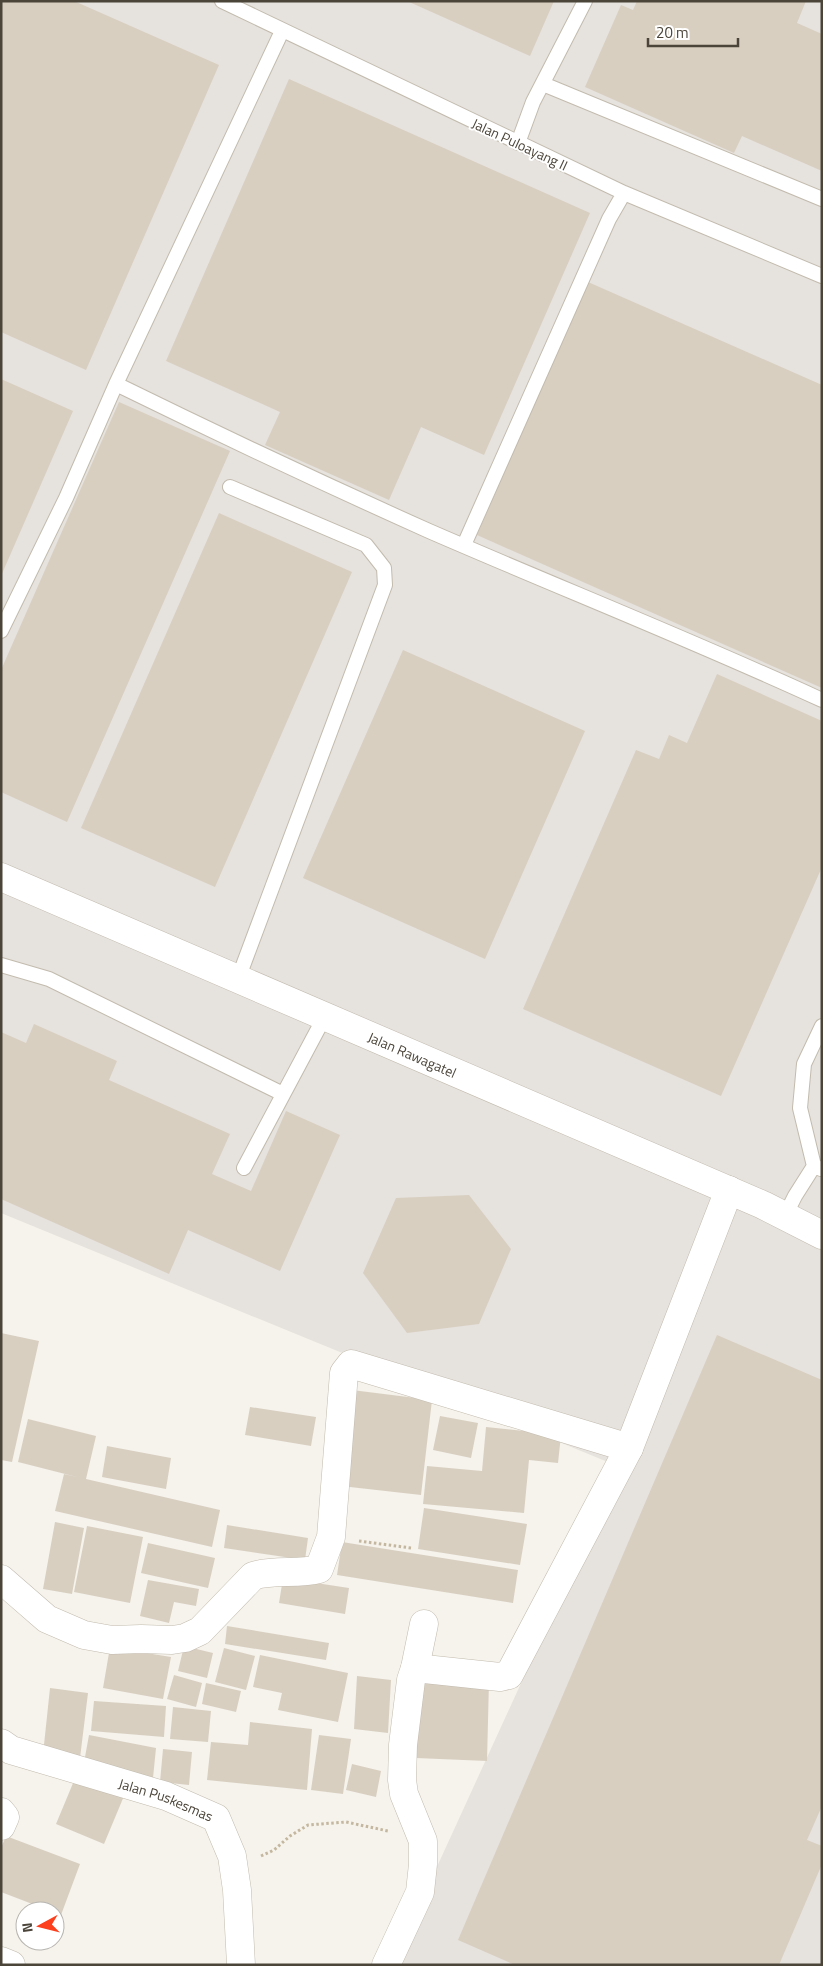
<svg xmlns="http://www.w3.org/2000/svg" width="823" height="1966" font-family="'Titillium Web',sans-serif">
<rect width="100%" height="100%" fill="#f6f3ec"/>
<path fill="#e6e2dd" d="M1 1H822V1965H392L620 1467 1 1213Z"/>
<path fill="#d8cfc1" d="M1 1H74L219 65 86 370 1 332Z
M407 1H554L530 56Z
M637 1H806L797 23 822 34V171L742 136 734 153 585 87 621 5 633 10Z
M289 79 590 213 484 455 421 427 389 500 265 445 280 412 166 361Z
M588 282 822 385V688L477 535Z
M1 379 73 411 1 576Z
M119 402 230 451 67 822 1 792V670Z
M219 513 352 572 215 887 81 828Z
M403 650 585 731 485 959 303 878Z
M717 674 822 721V867L721 1096 523 1009 636 750 659 759 669 735 687 743Z
M34 1024 117 1061 109 1080 230 1134 212 1174 251 1191 286 1111 340 1135 280 1271 188 1230 169 1274 1 1199V1032L26 1043Z
M469 1195 511 1249 479 1324 407 1333 363 1273 396 1198Z
M1 1333 39 1341 12 1462 1 1460Z
M717 1335 822 1380V1806L807 1840 822 1846V1864L779 1965H515L458 1940Z
M352 1390 432 1400 421 1495 341 1486Z
M250 1407 316 1417 311 1446 245 1435Z
M440 1416 478 1423 471 1458 433 1450Z
M28 1419 96 1436 86 1479 220 1510 212 1547 55 1511 64 1474 77 1477 18 1462Z
M486 1427 561 1435 558 1463 529 1460 524 1513 423 1504 427 1466 482 1471Z
M107 1446 171 1458 166 1489 102 1477Z
M424 1508 527 1524 520 1565 418 1549Z
M55 1522 84 1528 72 1594 43 1589Z
M227 1525 308 1538 305 1560 224 1548Z
M87 1526 143 1537 130 1603 74 1592Z
M342 1542 518 1570 513 1603 337 1575Z
M148 1543 215 1558 208 1588 141 1573Z
M283 1578 349 1588 345 1614 279 1603Z
M148 1580 199 1589 196 1606 174 1602 169 1623 140 1616Z
M227 1626 329 1643 326 1660 225 1644Z
M184 1646 213 1653 207 1678 178 1671Z
M110 1647 171 1657 163 1699 103 1688Z
M224 1648 255 1656 246 1690 215 1682Z
M260 1655 348 1673 338 1722 278 1710 282 1693 253 1687Z
M174 1675 202 1683 196 1707 167 1699Z
M357 1676 391 1680 388 1733 354 1729Z
M418 1679 489 1681 487 1761 416 1758Z
M206 1683 241 1691 236 1712 202 1704Z
M50 1688 88 1693 80 1758 43 1754Z
M94 1701 166 1706 164 1737 91 1731Z
M173 1707 211 1711 208 1742 170 1739Z
M250 1722 312 1729 307 1790 207 1780 211 1742 248 1745Z
M89 1735 156 1748 153 1778 83 1768Z
M319 1735 351 1739 343 1794 311 1790Z
M163 1749 192 1752 189 1785 160 1782Z
M352 1764 381 1771 376 1797 346 1790Z
M76 1776 124 1796 104 1844 56 1824Z
M6 1836 80 1864 61 1915 1 1892V1848Z"/>
<g fill="none" stroke-linecap="round" stroke-linejoin="round">
<g stroke="#c2bbae" stroke-width="16">
<path id="lane" d="M222 1 624 193 822 276
M282 31 116 384C220 435 324 484 429 531 560 588 692 640 822 700
M543 84 822 199
M518 143 533 102 585 1
M230 487 366 545 384 568 385 585 238 979
M464 545 609 219 624 193
M1 631 66 498 116 384
M1 965 49 979 283 1094
M814 1166 800 1108 804 1064 822 1026
M244 1168 325 1016
M785 1216 795 1196 814 1166 821 1169"/>
</g>
<g stroke="#c2bbae" stroke-width="29">
<g id="street">
<path id="s1" d="M1 877 763 1205 822 1235"/>
<path d="M1 1579 47 1619 84 1635 112 1640 141 1639 172 1640 185 1638 200 1631 253 1576C274 1569 298 1575 319 1569L331 1537 344 1373 351 1364 629 1448"/>
<path d="M415 1668 424 1624"/>
<path id="s2" d="M1 1743 11 1750 166 1796 216 1818 232 1856 237 1890 241 1965"/>
<path d="M1 1812 5 1817 1 1826"/>
<path d="M1 1961 11 1965"/>
<path d="M386 1965 420 1892 423 1864V1841L404 1794 402 1780 403 1745 411 1680 415 1668 500 1677 509 1675 629 1448 729 1190"/>
</g>
</g>
<path stroke="#c4b79f" stroke-width="3" stroke-dasharray="2.5 2.5" stroke-linecap="butt" d="M359 1541 411 1548
M261 1856 274 1850 290 1836 308 1825 346 1822 388 1831"/>
<use href="#lane" stroke="#fff" stroke-width="14"/>
<use href="#street" stroke="#fff" stroke-width="28"/>
</g>
<g text-anchor="middle" dominant-baseline="central" stroke-width="4" stroke-linejoin="round" paint-order="stroke">
<g font-size="14" fill="#4b4439" stroke="#fff">
<text transform="translate(520 144) rotate(25)">Jalan Puloayang II</text>
<text stroke="none"><textPath href="#s1" startOffset="448">Jalan Rawagatel</textPath></text>
<text stroke="none"><textPath href="#s2" startOffset="175">Jalan Puskesmas</textPath></text>
</g>
</g>
<rect width="823" height="1966" fill="none" stroke="#4b4439" stroke-width="5"/>
<g transform="translate(40 1926) rotate(263)"><circle r="24" fill="#ffffff" stroke="#b7b4b0"/>
<path d="M0-4L9 19L0 12L-9 19Z" fill="#fc3f1d"/>
<text y="-8" font-size="14" font-weight="bold" text-anchor="middle" fill="#4b4439">N</text>
</g>
<path d="M648 38v8h90v-8" fill="none" stroke="#4b4439" stroke-width="2.5"/>
<text x="656" y="38" font-size="15" fill="#4b4439" stroke="#ffffff" stroke-width="4" paint-order="stroke">20 m</text>
</svg>
